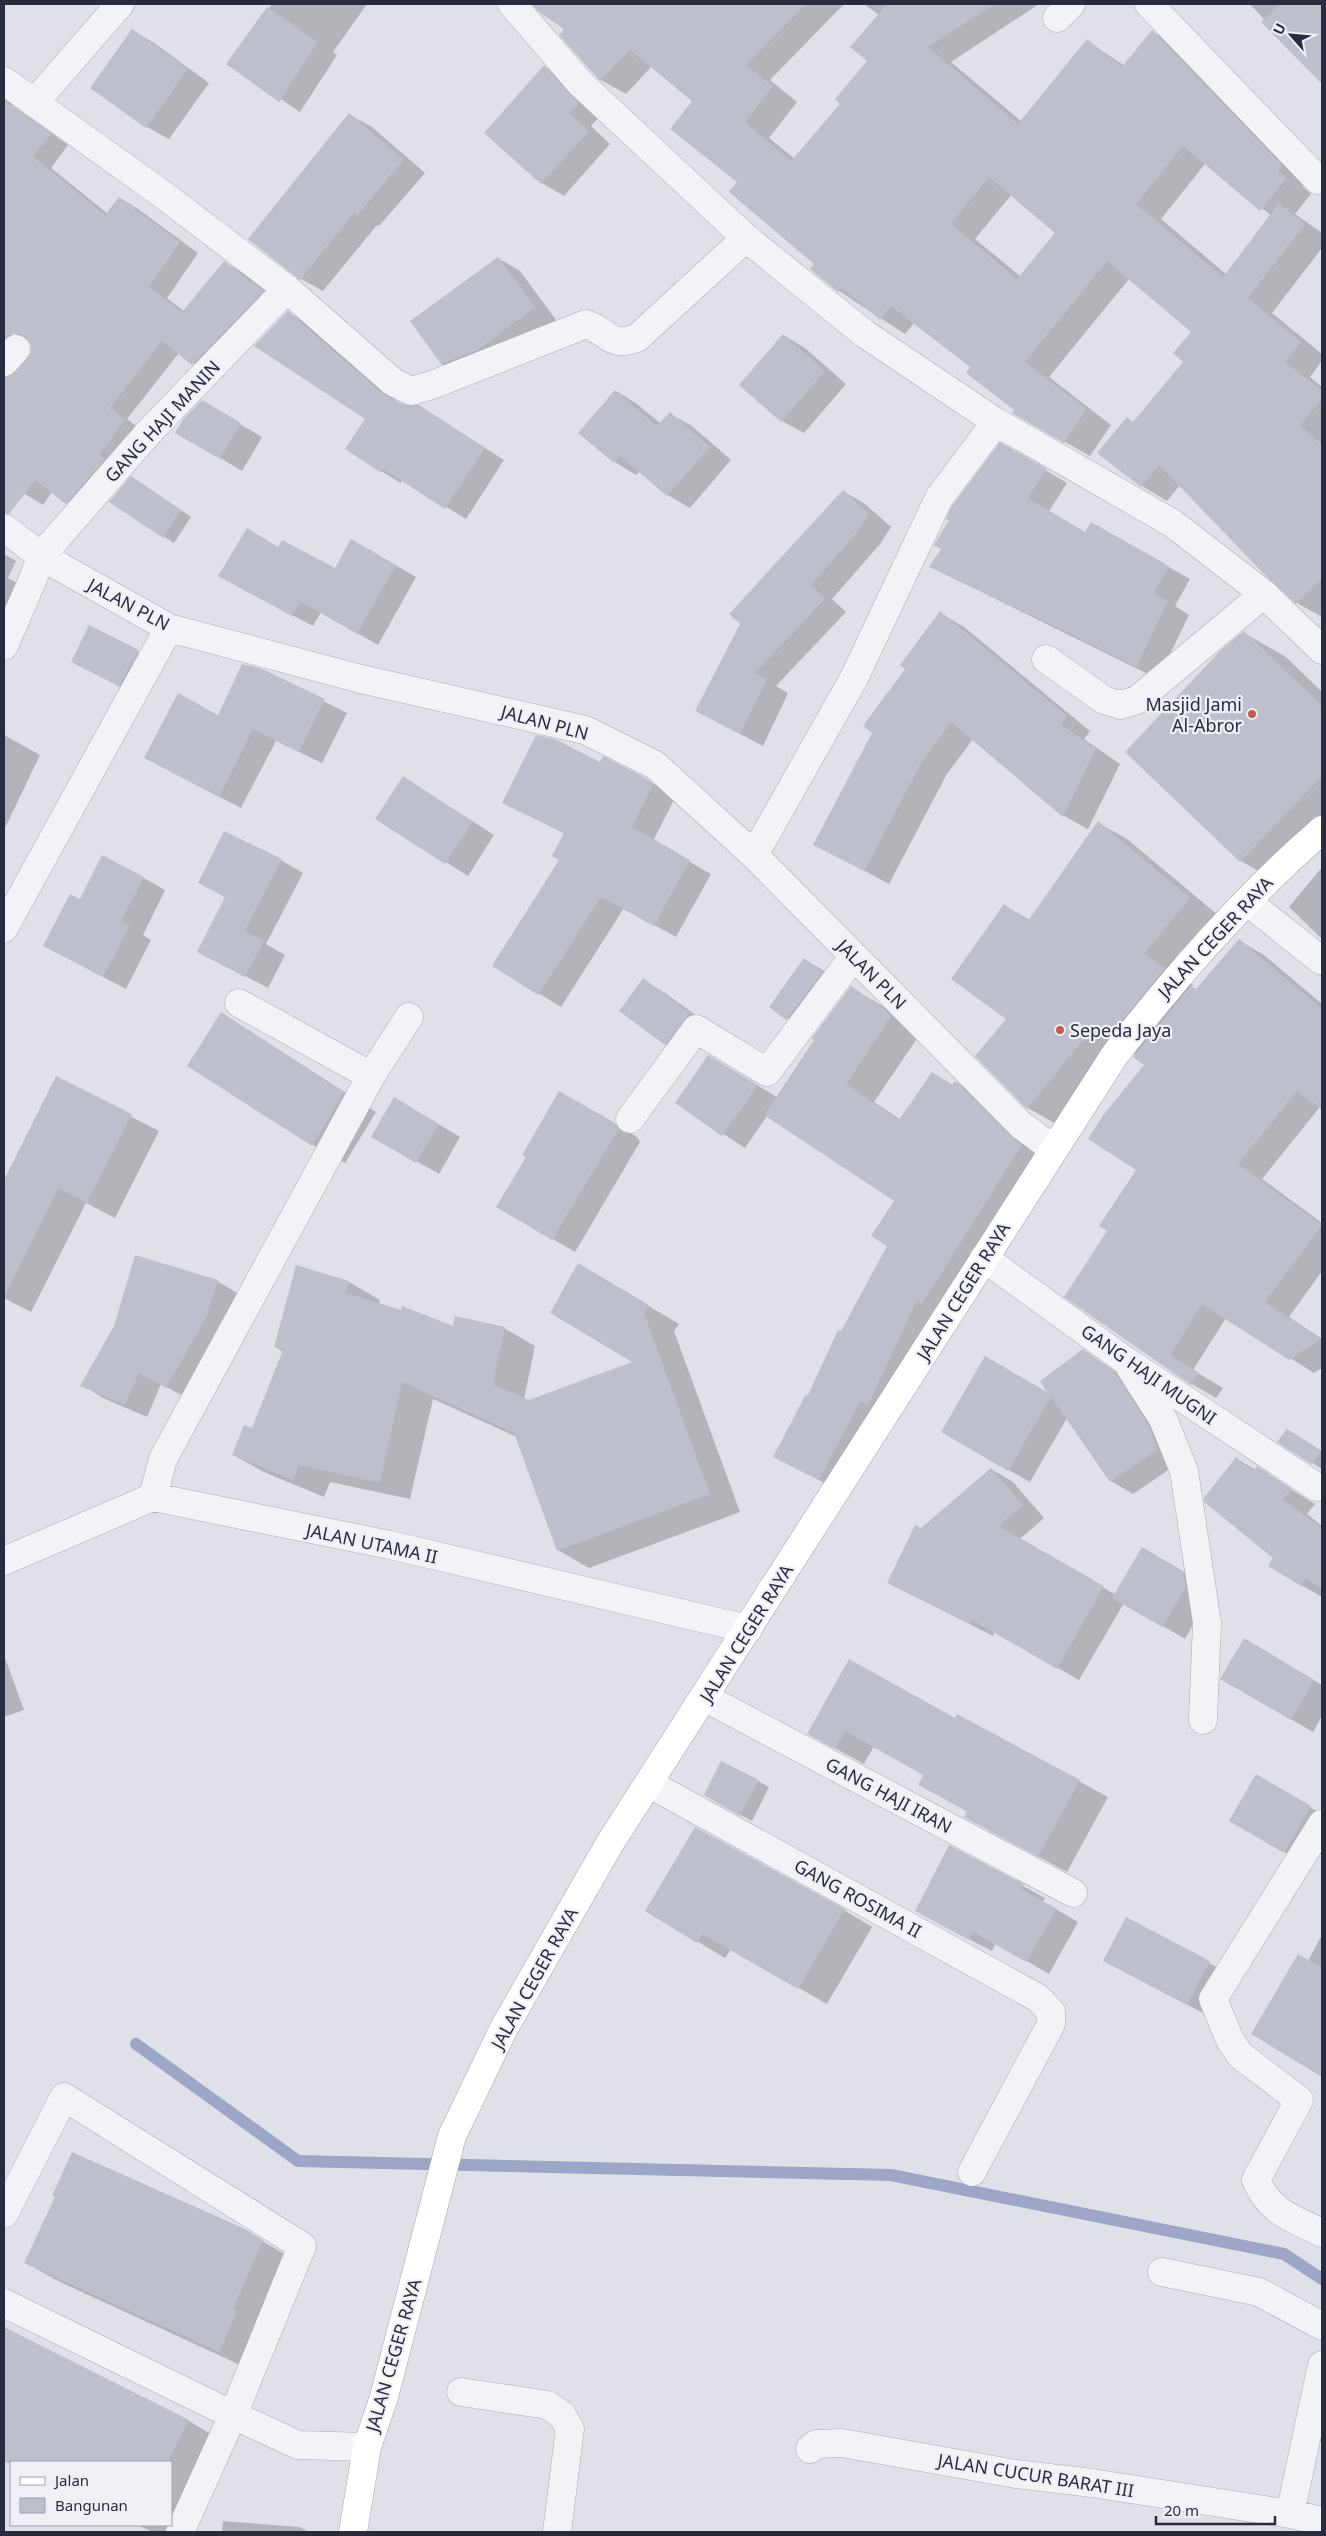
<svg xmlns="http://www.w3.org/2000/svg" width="1326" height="2536" font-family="'Noto Sans',sans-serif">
<rect width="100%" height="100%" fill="#e0e1e8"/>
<path fill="#0003" fill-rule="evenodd" d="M272 4H367L333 52 337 55 300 112 228 64Z
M534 4H844L770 80 797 102 769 138 795 159 841 103 869 61 879 15 864 4H1039L951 62 1022 122 1087 41 1125 66 1153 32 1177 46 1306 180 1302 186 1311 194 1295 214 1322 233V248L1272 313 1322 354V361L1310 377 1322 387V617L1297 603 1180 485 1167 501 1142 486 1099 452 1127 418 1134 423 1185 362 1193 332 1129 279 1049 377 1111 425 1090 456 1014 413 1015 410 972 367 914 323 905 334 839 291 816 263 739 182 693 101 652 66 626 94 601 80 566 29ZM1205 164 1272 216 1226 274 1161 219ZM1012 194 1057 232 1020 276 975 239Z
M1250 4H1322V79L1315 75Z
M132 30 154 43 209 83 169 139 147 127Z
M545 67 566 80 600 116 591 126 610 144 564 196 542 183 486 133Z
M4 91 13 106 68 145 51 168 108 214 120 198 138 209 198 253 167 298 184 311 225 263 243 273 281 302 211 374 179 353 127 419 143 431 85 514 52 492 43 505 25 494 4 472ZM7 330 32 342V353L28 360 7 379V370L29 345 6 332Z
M350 115 372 127 425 173 379 226 377 225 323 291 301 279Z
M498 258 520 271 556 320 500 362 464 376 442 364Z
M288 312 308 324 400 404 419 406 504 460 466 519 403 480 401 483 381 471 347 448 367 419Z
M783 335 805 348 846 384 804 433 782 421Z
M616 391 637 404 661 424 670 414 692 426 731 460 690 508 668 495 640 471 636 475 615 462 580 433Z
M202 402 262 437 242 471 177 432Z
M1001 444 1067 483 1049 511 1085 533 1091 523 1190 579 1175 606 1189 615 1158 679 931 567Z
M142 484 191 517 174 543 111 502Z
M843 491 865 504 891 527 881 543 832 599 846 612 776 686 788 693 763 746 719 723Z
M352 540 416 577 378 645 321 612 313 626 240 588 335 570Z
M4 554 16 561 8 578 33 592 4 620Z
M940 613 964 627 1090 731 1084 739 1120 764 1088 829 1064 816 973 739 947 774 889 884 815 844 907 669Z
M90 626 160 664 141 698 72 661Z
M1244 633 1286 657 1322 692V844L1283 885 1241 861 1127 752Z
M259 669 347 713 322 763 276 741 241 808 146 758 218 716Z
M4 735 40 755 4 830Z
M600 764 646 779 675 798 653 841 711 874 676 937 624 908 561 1007 493 965 560 859 565 834 504 802Z
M425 791 494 835 468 876 377 819Z
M1098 823 1127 839 1218 915 1171 971 1193 985 1191 987 1196 990 1240 941 1264 955 1322 1004V1109L1320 1107 1262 1179 1322 1223V1271L1289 1317 1322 1339V1368L1314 1373 1226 1318 1193 1370 1223 1388 1216 1398 1192 1384 1066 1296 1108 1231 1138 1170 1146 1065 1137 1055 1120 1045 1056 1124 1028 1108 977 1056 1008 1019 1005 906 1030 920Z
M281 860 303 873 266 944 285 955 268 988 198 951 226 897 200 883Z
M1322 867V939L1289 907Z
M144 878 165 890 143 935 151 940 126 989 67 958 80 901Z
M804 959 826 972 809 1032 771 1007Z
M643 980 665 993 711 1026 688 1056 666 1044Z
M851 988 881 1005 920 1034 874 1102 901 1120 932 1073 953 1085 956 1082 985 1099 1051 1163 946 1317 898 1421 890 1417 849 1496 775 1457 889 1246 895 1201 767 1116 745 1148 676 1103 730 1069 777 1097Z
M222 1014 376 1112 345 1163 313 1145Z
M56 1078 159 1131 115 1218 86 1203 31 1312 4 1298V1183Z
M560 1093 637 1137 640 1142 575 1252 498 1207 528 1157Z
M394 1098 460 1137 439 1174 372 1136Z
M297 1267 349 1282 380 1300 378 1305 454 1328H504L535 1346 524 1399 529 1401 635 1362 610 1283 679 1324 674 1331 740 1512 589 1568 558 1550 517 1437 433 1399 410 1499 330 1482 324 1497 264 1472 233 1455 253 1430 283 1352 275 1347Z
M217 1281 239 1294 189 1399 161 1384 147 1417 103 1398 82 1385Z
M1083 1350 1138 1387 1180 1462 1133 1494 1111 1481 1067 1418 1030 1482 942 1432 1052 1396Z
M1298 1437 1322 1452V1469L1278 1441Z
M1237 1459 1256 1470 1257 1468 1315 1504 1307 1514 1322 1526V1597L1301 1585 1275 1557Z
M991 1469 1013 1482 1044 1518 1020 1539 1116 1595 1143 1548 1205 1585 1207 1600 1185 1639 1124 1603 1079 1680 995 1632 993 1636 889 1583 921 1529Z
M1244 1640 1322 1685V1716L1313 1732 1222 1679Z
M4 1655 24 1710 4 1717Z
M957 1715 1108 1797 1067 1872 965 1817 968 1812 948 1801 925 1775 874 1746 864 1764 809 1734 955 1719Z
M1256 1776 1322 1814 1307 1865 1230 1821Z
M758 1781 769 1787 752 1821 705 1795Z
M1023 1886 1045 1898 1043 1902 1078 1922 1049 1974 996 1943 992 1951 938 1923Z
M844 1910 872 1927 827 2004 731 1949 725 1958 647 1911Z
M1127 1919 1231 1975 1209 2016 1127 1973Z
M1322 1935V2076L1253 2034 1308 1961Z
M244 2230 295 2260 251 2370 58 2281 26 2263Z
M6 2330 189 2421 221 2440 181 2532H153L137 2525H171V2462H11V2464L4 2461V2335Z
M223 2521 300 2527 309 2532H222Z"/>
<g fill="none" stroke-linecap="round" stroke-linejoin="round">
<path stroke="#9da6c6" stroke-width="12" d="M136 2044 298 2161 891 2175 1284 2254 1322 2279"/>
</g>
<path fill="#bdbfcb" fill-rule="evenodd" d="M532 4H806L746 65 773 86 745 122 791 161 840 104 835 99 867 61 850 47 887 4H995L928 47 1018 124 1087 39 1122 67 1152 30 1282 165 1278 171 1287 178 1260 211 1183 146 1136 204 1223 277 1279 203 1305 224 1248 298 1301 342 1285 362 1322 390V398L1300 426 1322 444V578L1296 604 1265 575 1159 465 1141 487 1097 453 1127 417 1133 422 1183 362 1173 353 1191 332 1107 261 1025 362 1087 409 1064 443 1012 413 1014 410 966 373 970 367 891 306 880 320 842 288 838 292 810 269 814 264 729 192 737 182 670 129 692 101 630 50 600 81 559 35 564 29 539 12ZM989 177 1055 233 1017 279 951 224Z
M1280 4H1322V84L1261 22Z
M267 7 318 42 279 102 226 64Z
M132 29 188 69 146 128 90 88Z
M544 65 579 103 569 113 589 131 541 184 484 133Z
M4 100 51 134 33 156 105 215 119 197 180 242 149 287 182 312 224 261 264 291 192 365 162 341 110 408 125 420 99 455 105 459 66 504 35 480 9 514 4 513V377L15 373 31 352V344L26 337 20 334H11L4 339Z
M349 113 404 160 357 215 354 213 300 280 248 239Z
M498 257 535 307 478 350 441 364 410 321Z
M288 311 383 394 404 405H419L485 448 445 509 383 469 380 472 345 449 365 419 254 346Z
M783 334 825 371 781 422 739 385Z
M615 390 657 426 670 412 710 447 667 496 620 456 614 463 578 433Z
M202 400 241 423 220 459 175 433 184 418Z
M1000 442 1047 469 1028 498 1085 532 1091 522 1169 566 1154 593 1168 601 1136 667 1075 636 929 567 941 549 934 545 949 520 946 519 952 506Z
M131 476 181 510 163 538 109 502Z
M843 490 869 514 859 530 811 585 825 599 755 673 767 680 740 734 695 711 740 624 729 614Z
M247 528 278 547 282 540 335 568 351 539 396 565 357 634 300 601 292 616 218 576Z
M940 611 1067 716 1061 724 1096 749 1063 817 951 722 923 760 864 871 813 845 872 733 863 726 905 669 900 665Z
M89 625 139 650 119 686 71 662Z
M1244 631 1322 706V776L1240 862 1125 752 1221 650Z
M242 664 260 668 325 699 299 752 253 729 219 797 144 758 178 693 218 715Z
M536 735 555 739 600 762 603 756 646 778 653 785 632 827 690 860 654 926 601 897 538 995 492 966 559 860 552 856 564 833 502 803Z
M403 776 473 822 445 864 375 819Z
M1098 821 1190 898 1144 954 1165 968 1107 1039 1092 1029 1027 1109 975 1056 1006 1019 951 979 1004 904 1028 921Z
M224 831 282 859 245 931 264 941 245 977 197 952 225 897 198 883Z
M102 855 144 877 121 921 130 926 103 977 43 946 70 894 80 899Z
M1239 939 1322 1009V1110L1297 1091 1238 1164 1322 1225 1265 1302 1321 1339 1289 1360 1202 1304 1170 1355 1199 1373 1191 1385 1064 1297 1107 1231 1099 1226 1136 1170 1088 1139 1104 1114 1144 1065 1133 1057 1191 986 1196 989Z
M804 958 823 972 786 1020 769 1007Z
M643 978 690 1013 665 1045 619 1011Z
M851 986 883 1008 891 1016 846 1084 899 1120 932 1072 952 1085 955 1081 1022 1145 922 1304 917 1300 868 1405 860 1401 819 1480 773 1457 806 1394 808 1395 838 1330 841 1331 887 1246 871 1236 894 1201 764 1115 814 1040 812 1038Z
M221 1012 344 1092 312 1146 187 1066Z
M708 1055 758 1085 722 1136 675 1103Z
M56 1076 132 1114 87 1203 58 1188 4 1297V1180Z
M559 1091 615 1123 619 1129 552 1240 496 1207 526 1157 522 1155Z
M394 1097 439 1124 416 1163 371 1137Z
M135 1255 218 1280 206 1318 166 1388 139 1373 125 1405 80 1386 114 1326Z
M578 1263 649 1305 644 1313 710 1494 557 1551 514 1433 402 1382 380 1483 299 1465 293 1480 232 1455 244 1425 252 1428 283 1350 274 1347 296 1265 349 1281 346 1293 401 1310 402 1306 453 1326 455 1316 505 1327 493 1384 529 1400 632 1362 550 1313Z
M1083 1349 1116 1373 1149 1426 1158 1449 1110 1482 1051 1397 1008 1471 941 1432 985 1356 1047 1392 1040 1381Z
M1287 1429 1322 1451 1311 1464 1277 1442Z
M1236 1457 1253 1471 1257 1466 1292 1489 1283 1499 1322 1528V1590L1306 1577 1301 1586 1268 1566 1273 1558 1204 1502V1498Z
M991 1468 1023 1505 999 1526 1104 1586 1057 1669 972 1620 970 1624 887 1583 915 1525 921 1528Z
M1142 1547 1183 1571 1186 1587 1162 1627 1112 1598Z
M1244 1638 1314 1680 1291 1720 1220 1679Z
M849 1659 955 1718 957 1714 1080 1780 1038 1857 964 1817 967 1811 918 1785 923 1775 845 1731 835 1749 807 1734Z
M721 1761 759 1780 740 1816 704 1795Z
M1256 1774 1311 1806 1284 1853 1229 1821Z
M695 1827 845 1909 798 1989 702 1934 697 1943 645 1911Z
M949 1845 1024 1884 1021 1889 1057 1909 1026 1962 973 1932 969 1940 915 1911Z
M1126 1917 1210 1961 1187 2005 1103 1961Z
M1298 1954 1322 1968V2077L1251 2034Z
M72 2152 245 2229 263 2240 233 2309 237 2311 219 2352 24 2263 55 2197 52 2196Z
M4 2327 189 2420 168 2462H4Z"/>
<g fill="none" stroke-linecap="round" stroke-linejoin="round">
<g stroke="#a9abb5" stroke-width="29">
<path id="minor" d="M512 4 580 83 746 238 865 334 996 422 1172 523 1264 594 1322 650
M1149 4 1318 180
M1057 18 1071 4
M4 81 158 191 287 289 393 382 411 391 432 385 586 324C610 332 608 348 637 338L746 238
M34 103 120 4
M4 362 16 349
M4 528 41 556 169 628 361 679 585 730 655 765 754 855 1021 1125 1053 1149
M4 646 35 574 41 556 149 432 287 289
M1046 659 1104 700 1120 705 1137 700 1264 594
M754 855 854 678 939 498 996 422
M1248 902 1322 961
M4 928 169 628
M239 1003 371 1076
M630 1119 696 1029 767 1072 854 956
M984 1258 1126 1361 1317 1487
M1131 1369 1163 1419 1184 1471 1207 1623 1203 1720
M153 1497 163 1459 371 1076 409 1017
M4 1561 153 1497 390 1545 748 1629
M704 1697 1073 1893
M650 1784 1038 1998 1051 2012V2024L972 2172
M1322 1824 1213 1999 1230 2040 1240 2055 1299 2100 1256 2180C1270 2213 1292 2218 1322 2233
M4 2214 64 2097 302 2246 233 2415 180 2532
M1162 2272 1259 2292 1322 2326
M4 2303 233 2415 298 2445 367 2447
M461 2392 548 2405 562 2415 570 2429 557 2532
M810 2449 816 2444 842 2443 1016 2474 1092 2483 1290 2514 1322 2521
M1290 2514 1322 2365"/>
</g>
<g stroke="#a0a3b3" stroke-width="29">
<path id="major" d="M353 2532 367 2447 384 2397 452 2136 504 2028 610 1843 1114 1056C1176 975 1245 897 1322 830"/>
</g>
<use href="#minor" stroke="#f2f3f7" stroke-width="28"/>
<use href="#major" stroke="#fff" stroke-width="28"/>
</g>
<g fill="#c7584b" stroke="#eff0f6" stroke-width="2">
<circle cx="1252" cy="714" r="5"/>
<circle cx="1060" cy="1030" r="5"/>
</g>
<g text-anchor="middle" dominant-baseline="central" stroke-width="4.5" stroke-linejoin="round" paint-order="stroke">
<g font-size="18" fill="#292c3f" stroke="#eff0f6">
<text transform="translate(162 421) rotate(-47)">GANG HAJI MANIN</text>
<text transform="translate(129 604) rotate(28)">JALAN PLN</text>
<text transform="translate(545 722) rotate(15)">JALAN PLN</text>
<text transform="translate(1215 937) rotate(-47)">JALAN CEGER RAYA</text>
<text transform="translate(872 974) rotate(45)">JALAN PLN</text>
<text transform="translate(963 1291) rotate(-58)">JALAN CEGER RAYA</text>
<text transform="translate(1149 1374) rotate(35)">GANG HAJI MUGNI</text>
<text transform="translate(372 1543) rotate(12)">JALAN UTAMA II</text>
<text transform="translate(746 1633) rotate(-58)">JALAN CEGER RAYA</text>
<text transform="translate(889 1795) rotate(28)">GANG HAJI IRAN</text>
<text transform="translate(858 1898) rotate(29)">GANG ROSIMA II</text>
<text transform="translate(534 1978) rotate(-61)">JALAN CEGER RAYA</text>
<text transform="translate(393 2355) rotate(-74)">JALAN CEGER RAYA</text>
<text transform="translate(1036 2475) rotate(9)">JALAN CUCUR BARAT III</text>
</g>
<g font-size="18" fill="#292c3f" stroke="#eff0f6" text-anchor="end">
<text x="1242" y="704">Masjid Jami<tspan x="1242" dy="21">Al-Abror</tspan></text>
<text x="1070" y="1030" text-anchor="start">Sepeda Jaya</text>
</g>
</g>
<rect width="1326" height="2536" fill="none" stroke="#292c3f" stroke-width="10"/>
<rect x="10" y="2461" width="162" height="65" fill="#eff0f6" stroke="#a0a2ad"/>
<rect x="20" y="2477" width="25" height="8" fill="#ffffff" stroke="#a0a2ad"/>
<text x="55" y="2486" font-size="15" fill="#292c3f">Jalan</text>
<rect x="20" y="2498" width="25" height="15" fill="#bdbfcb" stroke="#a0a2ad"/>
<text x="55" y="2511" font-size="15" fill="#292c3f">Bangunan</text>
<g transform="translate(1291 35) rotate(297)" stroke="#eff0f6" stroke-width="4" paint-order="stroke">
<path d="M0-4L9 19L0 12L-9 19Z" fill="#292c3f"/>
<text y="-8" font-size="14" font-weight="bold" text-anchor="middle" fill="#292c3f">U</text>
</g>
<path d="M1156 2516v8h119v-8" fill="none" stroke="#292c3f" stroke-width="2.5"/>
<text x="1164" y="2516" font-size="15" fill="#292c3f" stroke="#eff0f6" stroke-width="4" paint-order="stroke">20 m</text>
</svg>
